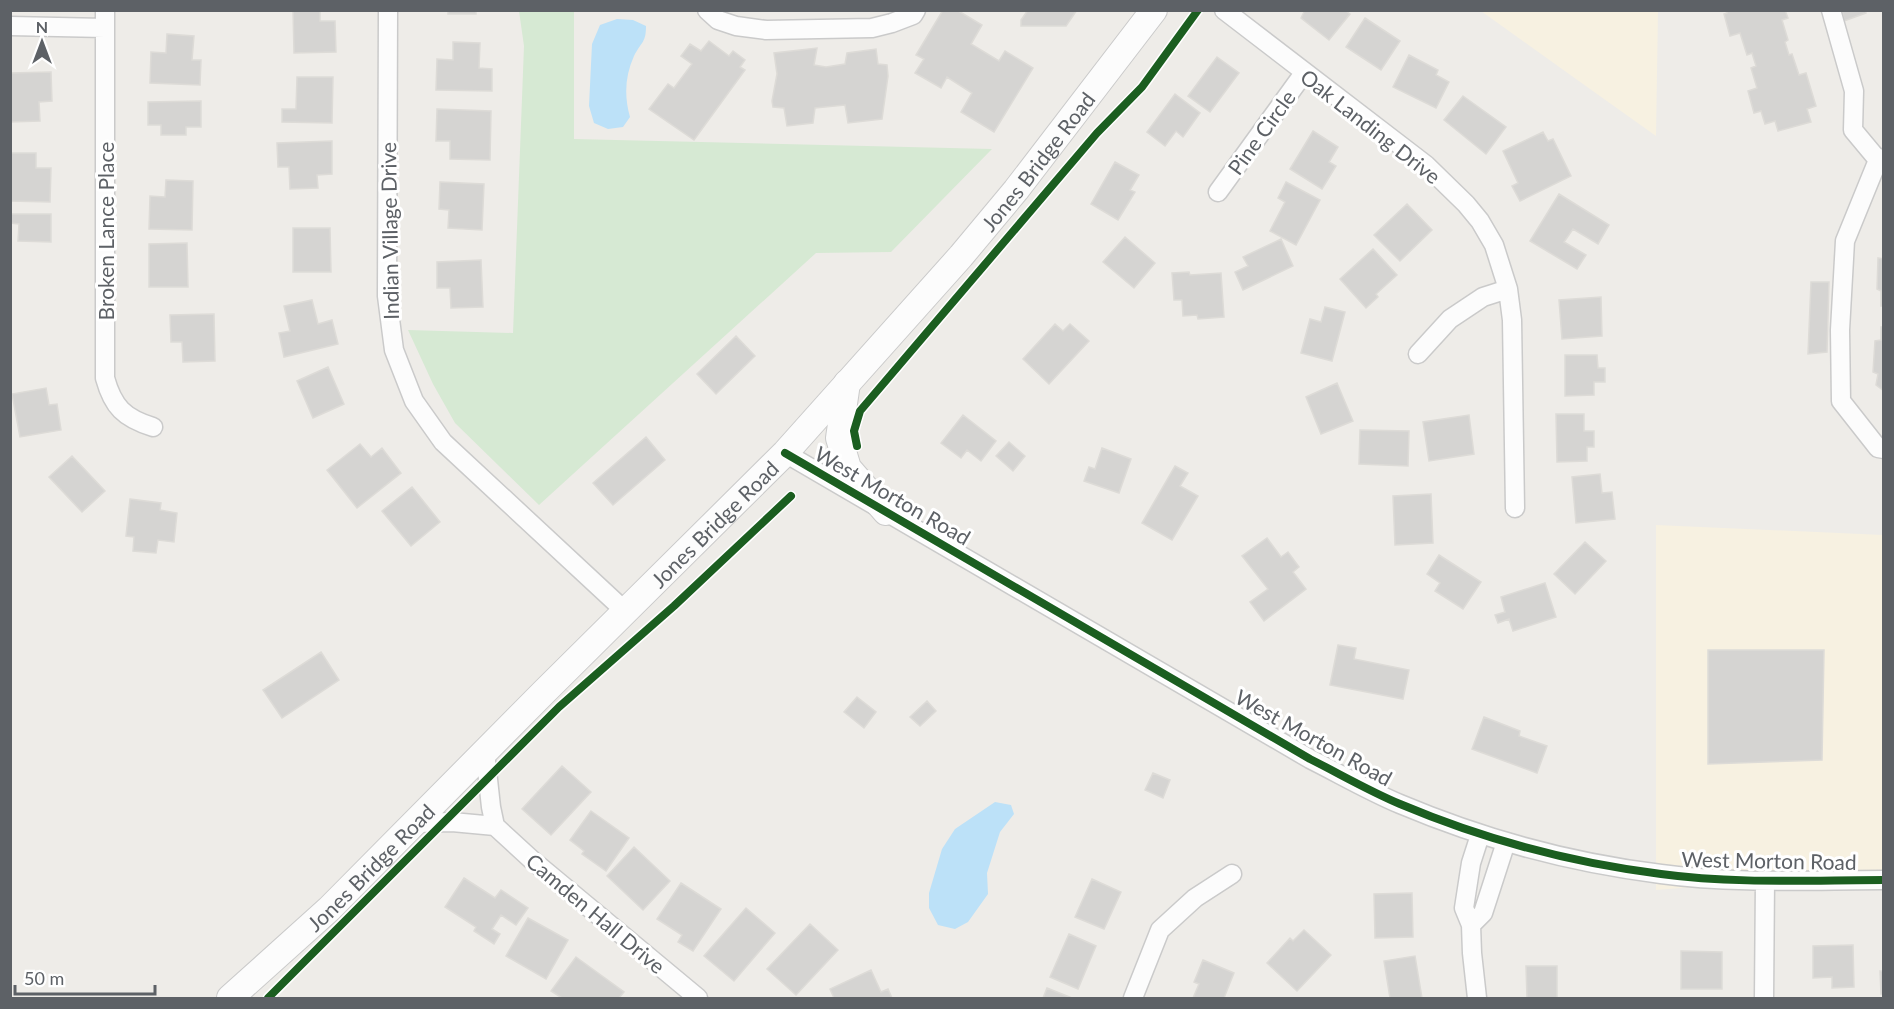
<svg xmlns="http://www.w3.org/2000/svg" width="1894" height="1009" font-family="Lato,sans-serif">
<rect width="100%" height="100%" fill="#eeece8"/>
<path fill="#f7f1e1" d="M1481 11H1658L1656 136 1583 84Z
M1656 525 1883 535V879L1756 882 1656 890Z"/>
<path fill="#d6e9d3" d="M519 11H574V139L992 149 891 252 816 253 539 505 455 423 433 384 408 330 513 333 524 46Z"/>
<path fill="#bce1f8" d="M617 19 633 20 646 26C646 43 641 42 634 56 625 76 624 96 630 117L623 127 608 129 594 123 589 106 592 44 600 25Z
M995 802 1011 805 1014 814 1000 832 987 873 988 894 968 922 955 929 938 925 929 908V893L942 849 955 829Z"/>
<path fill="#d5d4d2" stroke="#dddbd7" stroke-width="1.5" d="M293 10H320V21H335L336 52 294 53Z
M448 10H476V14H448Z
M943 10H957L982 25 971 44 999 61 1005 51 1033 68 994 132 961 112 972 93 947 77 941 88 915 73 924 59 916 55Z
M1028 10H1077L1066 26H1021V20Z
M1305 10H1345L1350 14 1329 40 1301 18Z
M1727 10H1785L1788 18 1782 20 1788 40 1785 42 1789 55 1792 54 1799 75 1806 73 1816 106 1807 109 1811 122 1778 131 1775 121 1765 124 1761 111 1754 113 1748 91 1757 88 1751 68 1756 66 1752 53 1747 55 1740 33 1730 36 1724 14 1727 13Z
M1842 10H1865L1866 13 1844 21Z
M1365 18 1400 41 1381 70 1346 47Z
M167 34 194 36 192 60H201L200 85 150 83 151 52 166 53Z
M709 41 729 56 733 51 745 60 740 67 745 70 694 140 649 109 668 84 674 88 692 64 681 56 690 44 701 51Z
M453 42 480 43 479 68 492 69V91L436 90 437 59 453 60Z
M817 48 814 65 826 67 845 64 847 53 876 49 878 64 887 65 888 76 882 119 848 123 845 105 815 108 813 123 787 126 784 108 773 107 772 101 777 74 774 53Z
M1409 55 1438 70 1436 75 1449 82 1436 108 1393 87Z
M1217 57 1239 73 1210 112 1188 96Z
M51 72 52 101 39 102 40 121 10 122V73Z
M297 77H333L332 123 282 122V109H296Z
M1175 94 1200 113 1183 137 1176 131 1165 146 1147 132Z
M1463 96 1506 127 1486 154 1444 120Z
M201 101V127H186V135H161V125H148V102Z
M437 109 491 111 490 160 450 159V141H436Z
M1313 131 1338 147 1329 162 1336 166 1322 189 1290 169Z
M1543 132 1548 141 1553 139 1571 176 1520 201 1512 186 1518 183 1503 151Z
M332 141V174L317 175 318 188 290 189 289 167H278L277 143Z
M10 153H36V168H51L50 202 10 201Z
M1115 162 1139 175 1130 190 1135 192 1118 220 1091 204Z
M166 180 193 181 192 230 149 229 150 196 165 197Z
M440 182 484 184 482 230 448 228 449 210 439 209Z
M1286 182 1320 200 1296 245 1270 231 1285 202 1278 198Z
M1559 194 1609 225 1598 244 1573 229 1564 242 1586 255 1577 269 1530 241Z
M1407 204 1432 230 1400 261 1374 235Z
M10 214H51V242L18 241 19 224 10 223Z
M293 228H330L331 272H293Z
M1125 237 1155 263 1134 288 1103 262Z
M1281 239 1293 266 1243 290 1235 272 1248 266 1243 257Z
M187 243 188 287H149V244Z
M1373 249 1397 275 1376 294 1378 297 1366 308 1340 279Z
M1878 258 1884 259V306H1881V291L1877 289Z
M481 260 483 307 451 308 450 288H437V262Z
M1189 272 1190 275 1221 273 1224 317 1198 319 1197 315 1183 316 1182 300H1174L1172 273Z
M1811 282H1829L1827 352 1808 354Z
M1601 297 1602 336 1562 339 1559 300Z
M312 300 318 324 332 320 338 344 284 357 279 333 290 331 284 306Z
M1325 307 1345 312 1332 361 1301 353 1310 319 1321 322Z
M214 314 215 361 183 362 182 342H171L170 315Z
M1055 324 1063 331 1070 324 1089 341 1049 384 1023 359Z
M1881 327H1884V391L1876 385 1878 374 1873 372 1875 341 1881 340Z
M736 336 755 356 716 394 697 374Z
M1565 355H1597L1598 368H1605V382H1594V395L1565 396Z
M328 367 344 404 313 418 297 381Z
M1337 383 1353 421 1321 434 1306 397Z
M46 388 49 405 57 404 61 430 20 437 12 394Z
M1556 414H1584V431H1594V447H1587V461L1557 462Z
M963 415 996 441 981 461 967 450 961 458 941 443Z
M1469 415 1474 454 1429 461 1423 422Z
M1360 430 1409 431 1408 466 1359 464Z
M646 437 665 460 613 505 593 483Z
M1009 442 1025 456 1013 471 996 456Z
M360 444 371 457 382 448 401 473 357 508 327 470Z
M1102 448 1131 459 1119 493 1084 481 1089 467 1095 469Z
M72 456 105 491 82 512 49 477Z
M1175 466 1188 473 1180 486 1198 496 1172 540 1142 523Z
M1600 474 1602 493 1612 492 1615 519 1576 523 1572 477Z
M412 487 440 522 411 546 382 511Z
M1431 494 1433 543 1395 545 1393 496Z
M130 499 161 503 160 510 177 513 174 542 158 540 156 553 133 551 134 537 126 536Z
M1267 538 1281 557 1288 552 1299 567 1293 572 1306 589 1264 621 1250 602 1268 589 1242 556Z
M1585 542 1606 561 1575 594 1554 574Z
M1439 555 1481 582 1463 609 1435 591 1440 583 1427 574Z
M1545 583 1556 617 1513 631 1509 619 1498 623 1495 615 1505 612 1501 597Z
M1338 645 1356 648 1354 659 1409 670 1403 699 1330 685Z
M1708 650H1824L1822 760 1708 764Z
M321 652 339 680 282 718 263 690Z
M857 697 876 712 864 728 844 712Z
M927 701 936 711 920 726 910 717Z
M1484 717 1520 731 1519 736 1547 746 1537 773 1472 749Z
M562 766 591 792 551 835 522 809Z
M1153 773 1170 780 1163 798 1145 790Z
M591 811 629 838 606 871 582 854 584 851 570 840Z
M634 847 670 881 643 910 607 876Z
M464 878 495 898 501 890 528 908 516 925 501 915 492 929 500 934 494 944 474 931 476 927 445 907Z
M1092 879 1121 892 1104 929 1075 917Z
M681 883 721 909 693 951 678 942 682 935 657 919Z
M1412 893 1413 937 1375 938 1374 894Z
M746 908 775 933 734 981 704 956Z
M528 918 568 940 546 979 506 956Z
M810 924 838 950 796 995 767 969Z
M1304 930 1331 955 1297 991 1267 963 1290 938 1293 941Z
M1069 934 1096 946 1078 989 1050 977Z
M1853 945 1854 987 1832 988V977L1813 978V946Z
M1681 951 1722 952V989H1681Z
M1415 956 1422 998H1390L1384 961Z
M576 957 624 992 619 998H562L551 991Z
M1203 960 1234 973 1224 998H1193L1199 984 1194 982Z
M1526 966H1557V998H1527Z
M871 970 881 992 888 989 892 998H834L830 989Z
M1880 971H1884V994H1881Z
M1047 988 1072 998H1043Z"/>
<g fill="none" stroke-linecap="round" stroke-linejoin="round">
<g stroke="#cacaca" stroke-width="21">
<path id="minor" d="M105 10V378C113 407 124 418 153 427
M388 10 387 296 394 350 414 401 443 442 626 612
M707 10 718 20 736 26 766 30 872 28 892 23 913 15 916 10
M1224 10 1426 165 1466 204 1480 221 1494 245 1508 289 1512 320 1515 508
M1831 10 1854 91 1853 130 1878 160
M10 26 105 28
M1884 158 1878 160 1845 241 1840 330 1841 401 1878 448 1884 449
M1218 192 1304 73
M1418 354 1450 319 1483 297 1508 289
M785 453 1310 759C1340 774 1369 791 1400 804 1483 839 1572 863 1661 874 1734 884 1810 880 1884 880
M415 823 452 822 495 826 491 807 485 752
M495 826 532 860 698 998
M1471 925 1483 913 1506 842
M1133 998 1160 930 1195 898 1232 874
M1477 998 1472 953 1471 925 1464 908 1471 863 1480 835
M1764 998 1765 880"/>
</g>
<g stroke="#cacaca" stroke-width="28">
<g id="secondary">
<path d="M847 383 839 438 848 468 886 512"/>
<path id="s1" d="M230 998 329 909 544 692 785 453 961 256 1016 190 1154 10"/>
</g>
</g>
<use href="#minor" stroke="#fcfcfc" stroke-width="18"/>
<use href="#secondary" stroke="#fcfcfc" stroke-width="26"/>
<g stroke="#fff" stroke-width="11">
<path id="cycleway" d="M857 446 854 431 860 411 1097 133 1142 87 1198 10
M785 453 1310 759C1340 774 1369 791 1400 804 1483 839 1572 863 1661 874 1734 884 1810 880 1884 880
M268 998 559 707 674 606 791 496"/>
</g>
<use href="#cycleway" stroke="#1b5e20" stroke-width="8"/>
</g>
<g text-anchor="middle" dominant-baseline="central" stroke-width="6" stroke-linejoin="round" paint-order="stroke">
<g font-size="21" fill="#5d6166" stroke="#fff">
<text transform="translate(1371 126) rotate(38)">Oak Landing Drive</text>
<text transform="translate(1261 132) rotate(-54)">Pine Circle</text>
<text stroke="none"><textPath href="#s1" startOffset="1164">Jones Bridge Road</textPath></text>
<text transform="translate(105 231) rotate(-90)">Broken Lance Place</text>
<text transform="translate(389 231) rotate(-91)">Indian Village Drive</text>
<text transform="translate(893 495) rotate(30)">West Morton Road</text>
<text stroke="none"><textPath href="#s1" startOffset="678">Jones Bridge Road</textPath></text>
<text transform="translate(1314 737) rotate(29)">West Morton Road</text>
<text transform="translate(1769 860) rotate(1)">West Morton Road</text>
<text stroke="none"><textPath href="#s1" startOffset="192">Jones Bridge Road</textPath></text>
<text transform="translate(596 913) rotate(40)">Camden Hall Drive</text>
</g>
</g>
<rect width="1894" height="1009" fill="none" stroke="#5d6166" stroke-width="24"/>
<g transform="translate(42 42)" stroke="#ffffff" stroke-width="4.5" paint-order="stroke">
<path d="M0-4.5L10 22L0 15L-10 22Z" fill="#5d6166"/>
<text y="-9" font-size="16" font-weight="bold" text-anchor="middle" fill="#5d6166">N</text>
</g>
<path d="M15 985v9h140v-9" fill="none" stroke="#5d6166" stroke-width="3"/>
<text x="24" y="985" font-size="18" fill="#5d6166" stroke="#ffffff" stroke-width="4.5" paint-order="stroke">50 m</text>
</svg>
